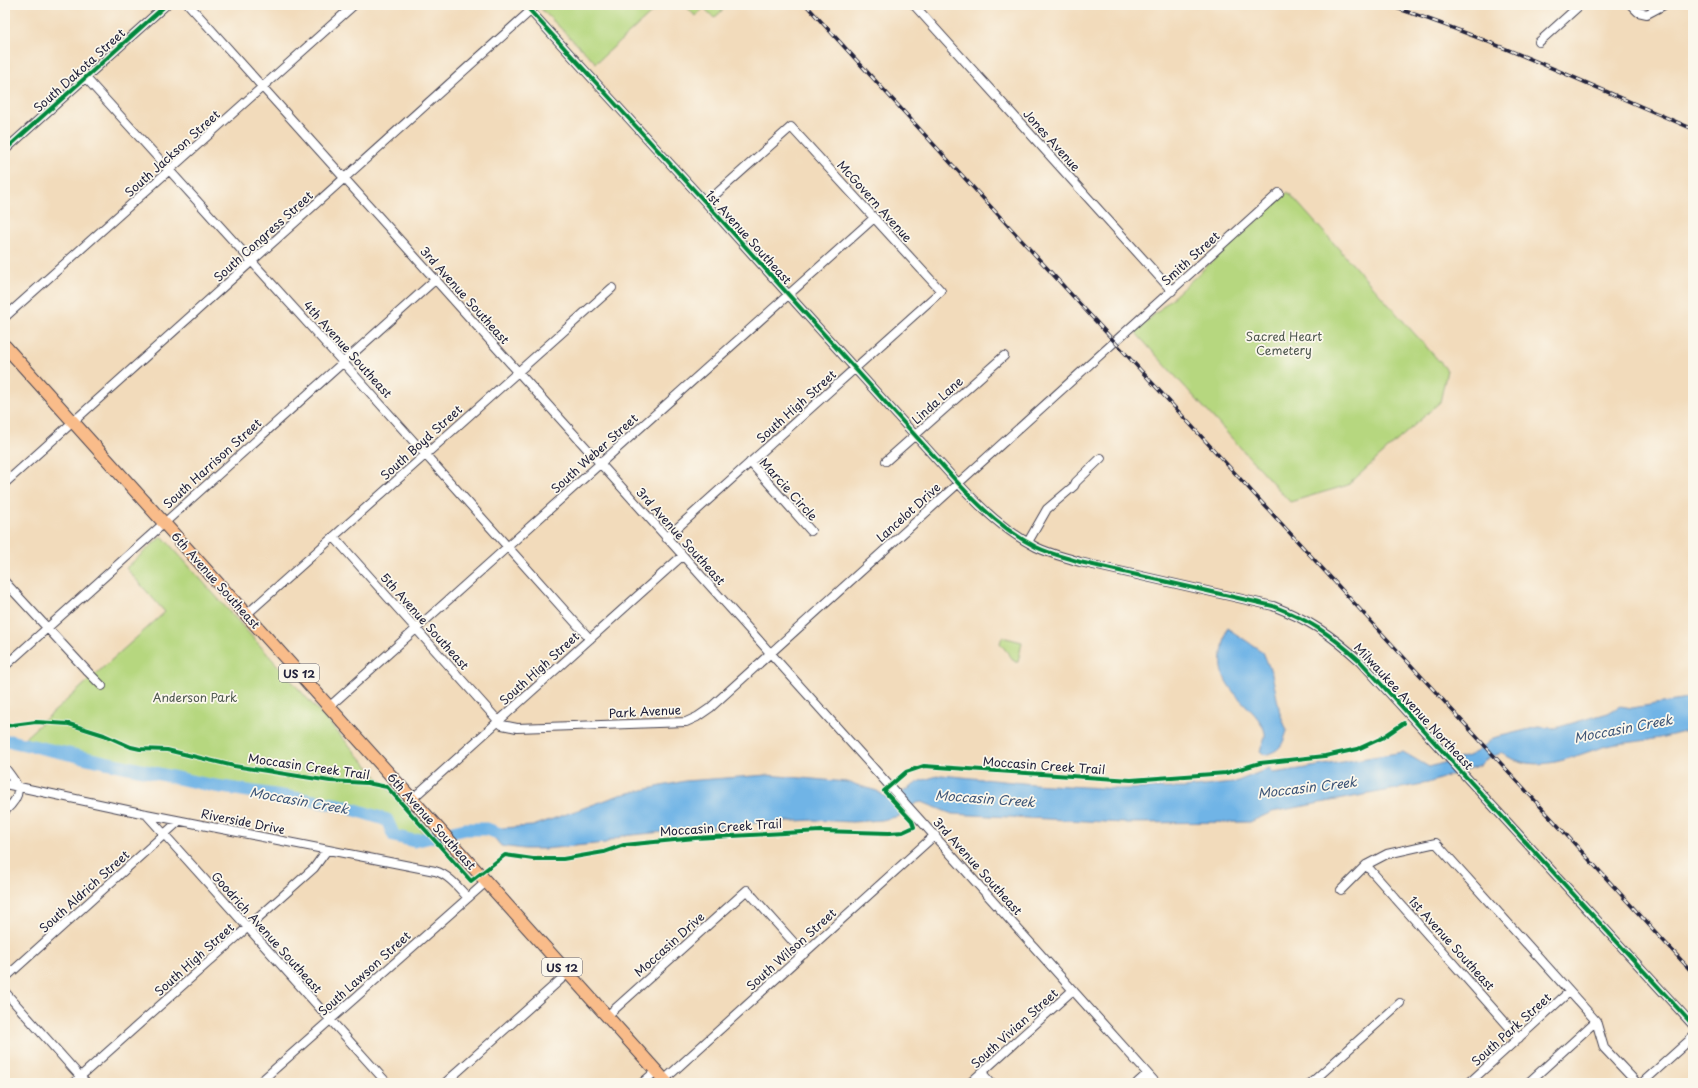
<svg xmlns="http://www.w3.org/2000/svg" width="1698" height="1088" font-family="'Playpen Sans',sans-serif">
<rect width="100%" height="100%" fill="#fbf7ec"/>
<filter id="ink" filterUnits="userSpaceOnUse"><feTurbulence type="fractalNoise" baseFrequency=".025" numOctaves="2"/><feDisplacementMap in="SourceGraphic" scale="8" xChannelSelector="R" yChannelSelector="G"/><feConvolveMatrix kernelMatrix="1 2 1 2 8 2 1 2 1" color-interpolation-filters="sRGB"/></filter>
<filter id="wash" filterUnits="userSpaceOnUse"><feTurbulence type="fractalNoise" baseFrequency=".012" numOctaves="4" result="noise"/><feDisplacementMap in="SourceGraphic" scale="16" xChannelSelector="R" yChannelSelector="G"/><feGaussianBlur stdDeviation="0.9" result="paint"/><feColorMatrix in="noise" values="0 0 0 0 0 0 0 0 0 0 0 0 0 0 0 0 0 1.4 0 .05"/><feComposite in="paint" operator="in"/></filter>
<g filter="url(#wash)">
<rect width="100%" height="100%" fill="#f2dbbb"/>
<path fill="#b6d77f" stroke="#6c7c5d" d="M537 5H660L596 63Z
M687 5H723L725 8 714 18 704 8 695 16 686 6Z
M1288 192 1447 370 1440 402 1348 485 1290 502 1135 332Z
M162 536 415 819 426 838 414 841 394 836 387 820 340 805 209 785 19 743 165 612 126 568Z
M1002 637 1022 642 1018 662H1015L1000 643Z"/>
<path fill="#6fb4e6" stroke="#486b90" d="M1227 628 1263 652 1272 674 1280 713 1287 731C1282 746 1281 750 1265 755L1260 751C1262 745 1266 738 1265 733 1261 712 1229 697 1223 673 1219 658 1224 643 1227 628Z
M1693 698V730C1678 733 1663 738 1648 740 1635 742 1620 743 1606 746 1569 757 1539 776 1501 753L1485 760 1480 765 1428 783 1272 812 1250 822 1124 823 952 814 922 802 917 803 900 813V816L882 820 852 822 814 820 755 823 622 836 605 843 544 849H524L501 846 487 829 533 826 620 795 685 781 767 775 847 782 877 791 890 800 920 781 941 775 1033 784 1118 789 1185 788 1233 783 1270 768 1272 773 1281 772 1403 752 1429 767 1468 756 1478 751 1493 738 1538 727 1555 728 1608 713 1620 706 1632 708Z"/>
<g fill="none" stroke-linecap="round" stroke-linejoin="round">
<path stroke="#6fb4e6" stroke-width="13" d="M5 742 10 741 209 785 340 805 387 820 394 836 414 841 465 829H487L503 835"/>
</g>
</g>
<g filter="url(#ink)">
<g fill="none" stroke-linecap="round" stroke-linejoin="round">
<g stroke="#413e4e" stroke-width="10">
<path id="minor" d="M189 5 1156 1083
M525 5 706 203 958 483C982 509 1005 531 1036 547 1050 554 1065 557 1080 562L1273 606C1311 621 1330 634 1360 661L1693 1025
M914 5 1172 291
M1631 5 1638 12 1647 14 1664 5
M1539 42 1580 5
M85 77 349 369 590 639
M5 150 166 5
M5 317 354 5
M886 461 1004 356
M750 462 811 531
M5 483 537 5
M334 537 502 725 517 728 686 722 697 717 710 708 1279 193
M666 538 941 291 791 127 706 203
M1028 542 1047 509 1074 486 1076 482 1101 458
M5 582 88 672 102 686
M247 614 612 288
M5 666 436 279
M329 707 874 218
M5 768C20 787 24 794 5 811
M5 784 146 814 435 871C449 875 458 887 468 898
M412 799 682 556
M146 814 387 1083
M1366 865 1519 1038
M1341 890 1366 865 1387 854 1436 843 1596 1021 1604 1048 1637 1083
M5 978 179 821
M5 992 86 1083
M607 1016 747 890 804 954
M982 1073 991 1083
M664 1080 935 835
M73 1083 314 868 327 850
M259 1083 486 882
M445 1083 568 973
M642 1083 656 1071
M970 1083 1073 990
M1137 1083 1147 1074
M1311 1083 1400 1003
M1469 1083 1569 992
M1528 1083 1596 1021
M1642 1083 1693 1037"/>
</g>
<g stroke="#413e4e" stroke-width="14">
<path id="highway" d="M5 346 667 1083"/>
</g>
<use href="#minor" stroke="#fff" stroke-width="8"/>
<use href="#highway" stroke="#f9bc8a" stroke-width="12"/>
<g stroke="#22223b" stroke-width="3.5">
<path id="rail" d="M806 5 1693 973
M1387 5C1492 39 1592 86 1693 129"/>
</g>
<use href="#rail" stroke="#fbf7ec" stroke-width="2" stroke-dasharray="6" stroke-linecap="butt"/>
<g stroke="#fbf7ec" stroke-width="6">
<path id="cycleway" d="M525 5 706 203 958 483C982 509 1005 531 1036 547 1050 554 1065 557 1080 562L1273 606C1311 621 1330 634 1360 661L1693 1025
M5 150 166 5
M5 726 36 722 69 724 104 735 131 747 140 749 167 750 234 766 330 781 367 783 387 787 471 881 505 855 533 859H563L604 852 624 845 695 838 821 831 889 833 903 832 914 827 912 821 884 791 906 772 924 766 1131 780 1226 773 1260 763 1325 756 1358 749 1382 738 1404 723"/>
</g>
<use href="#cycleway" stroke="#00873e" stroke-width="4"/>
</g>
</g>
<g text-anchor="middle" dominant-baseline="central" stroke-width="3.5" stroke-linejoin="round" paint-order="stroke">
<g fill="#fbf7ec" stroke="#636270" stroke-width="1">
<rect x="279" y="664" width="40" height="18" rx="3"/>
<rect x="542" y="958" width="40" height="18" rx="3"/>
</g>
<g font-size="11" font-weight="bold" fill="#22223b">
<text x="299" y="673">US 12</text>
<text x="562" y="967">US 12</text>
</g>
<g font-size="12" fill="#22223b" stroke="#fbf7ec">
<text transform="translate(79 70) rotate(-42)">South Dakota Street</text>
<text transform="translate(1052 140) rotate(48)">Jones Avenue</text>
<text transform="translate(172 153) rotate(-42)">South Jackson Street</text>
<text transform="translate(875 201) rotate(48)">McGovern Avenue</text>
<text transform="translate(263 236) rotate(-42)">South Congress Street</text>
<text transform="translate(749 237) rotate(48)">1st Avenue Southeast</text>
<text transform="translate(1190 258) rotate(-42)">Smith Street</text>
<text transform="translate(465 295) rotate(48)">3rd Avenue Southeast</text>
<text transform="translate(348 349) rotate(48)">4th Avenue Southeast</text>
<text transform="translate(937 400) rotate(-42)">Linda Lane</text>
<text transform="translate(796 406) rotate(-42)">South High Street</text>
<text transform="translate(421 442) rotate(-42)">South Boyd Street</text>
<text transform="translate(594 453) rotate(-42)">South Weber Street</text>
<text transform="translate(212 463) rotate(-42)">South Harrison Street</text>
<text transform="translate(789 489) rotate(48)">Marcie Circle</text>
<text transform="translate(908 512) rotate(-42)">Lancelot Drive</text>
<text transform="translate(681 536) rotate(48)">3rd Avenue Southeast</text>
<text transform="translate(216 580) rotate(48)">6th Avenue Southeast</text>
<text transform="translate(425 621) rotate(48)">5th Avenue Southeast</text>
<text transform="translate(539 668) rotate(-42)">South High Street</text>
<text transform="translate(1414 706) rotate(47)">Milwaukee Avenue Northeast</text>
<text transform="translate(645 711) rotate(-3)">Park Avenue</text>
<text transform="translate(1044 765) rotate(4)">Moccasin Creek Trail</text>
<text transform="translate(309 766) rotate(8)">Moccasin Creek Trail</text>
<text transform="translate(243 821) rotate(11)">Riverside Drive</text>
<text transform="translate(432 821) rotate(48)">6th Avenue Southeast</text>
<text transform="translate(721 827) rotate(-4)">Moccasin Creek Trail</text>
<text transform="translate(978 866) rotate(48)">3rd Avenue Southeast</text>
<text transform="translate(84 891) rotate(-42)">South Aldrich Street</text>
<text transform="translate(267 932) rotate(48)">Goodrich Avenue Southeast</text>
<text transform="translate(1452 943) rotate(48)">1st Avenue Southeast</text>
<text transform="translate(669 944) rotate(-42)">Moccasin Drive</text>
<text transform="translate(791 949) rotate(-42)">South Wilson Street</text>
<text transform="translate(194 959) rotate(-42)">South High Street</text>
<text transform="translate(364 973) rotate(-42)">South Lawson Street</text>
<text transform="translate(1014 1028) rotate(-42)">South Vivian Street</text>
<text transform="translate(1511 1029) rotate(-42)">South Park Street</text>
</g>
<g font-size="12" fill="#4e584f" stroke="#fbf7ec">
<text x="1284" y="336">Sacred Heart<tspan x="1284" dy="14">Cemetery</tspan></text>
<text x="195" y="697">Anderson Park</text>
</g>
<g font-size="13" font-style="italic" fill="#3d5577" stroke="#fbf7ec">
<text transform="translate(1623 728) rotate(-11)">Moccasin Creek</text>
<text transform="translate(1307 787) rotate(-7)">Moccasin Creek</text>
<text transform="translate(985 798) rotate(4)">Moccasin Creek</text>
<text transform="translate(299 800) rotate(10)">Moccasin Creek</text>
</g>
</g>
<rect width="1698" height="1088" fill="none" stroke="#fbf7ec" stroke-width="20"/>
</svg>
